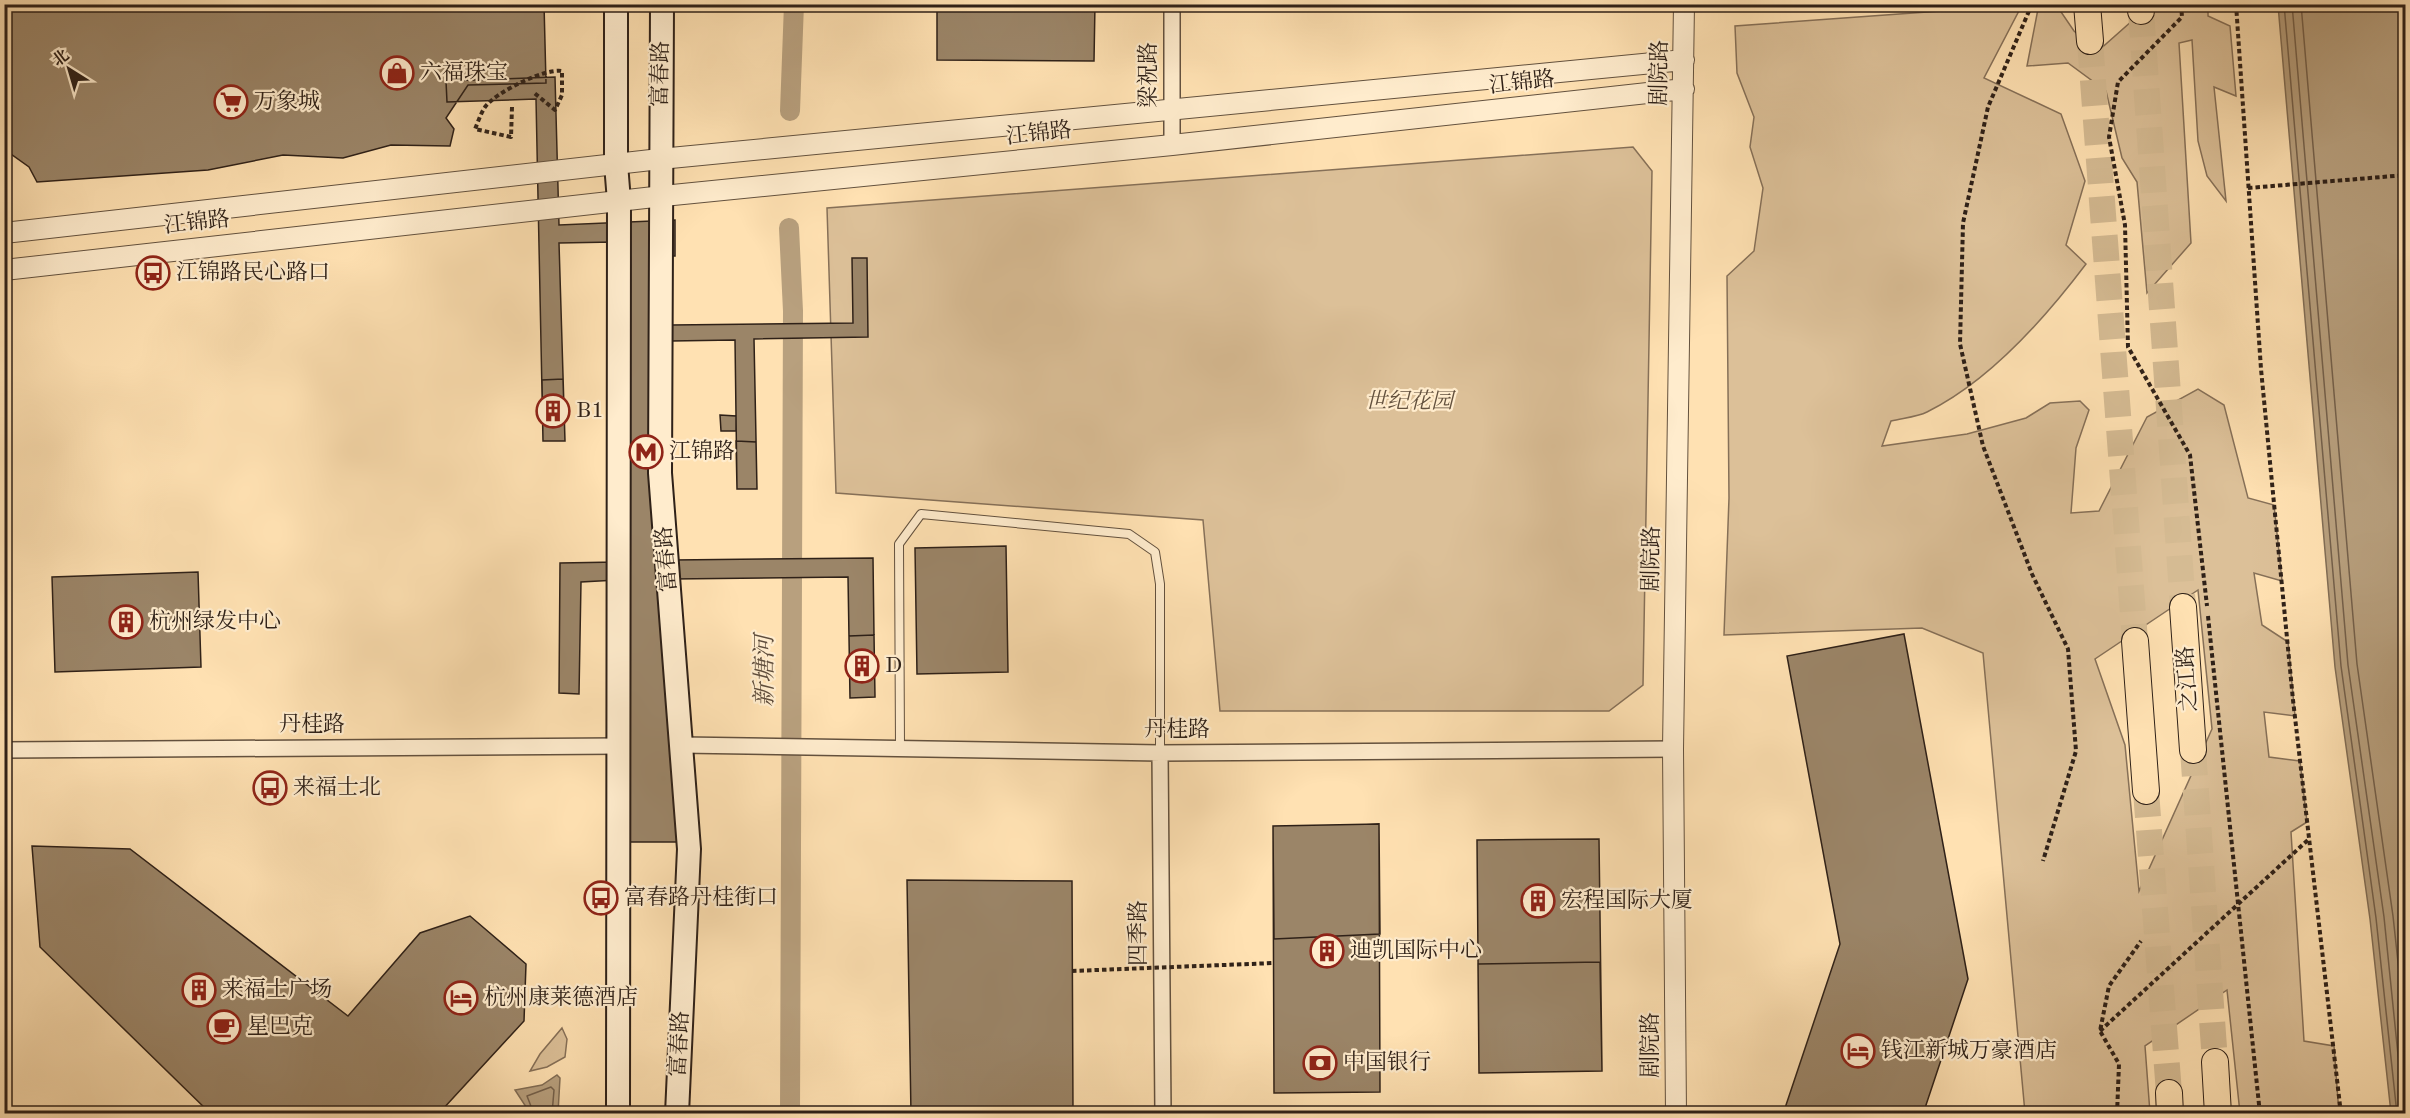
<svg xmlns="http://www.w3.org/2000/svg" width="2410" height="1118" font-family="'Old Standard TT','Noto Serif SC',serif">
<rect width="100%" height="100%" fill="#ffe1b2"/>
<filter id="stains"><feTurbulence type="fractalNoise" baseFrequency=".00333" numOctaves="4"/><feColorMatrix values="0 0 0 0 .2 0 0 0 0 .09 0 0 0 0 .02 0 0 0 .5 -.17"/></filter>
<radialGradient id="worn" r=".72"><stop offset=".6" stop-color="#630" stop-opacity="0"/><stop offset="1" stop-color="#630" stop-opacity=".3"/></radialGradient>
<path fill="#dcc098" stroke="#867058" stroke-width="1.5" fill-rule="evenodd" d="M1996 5H2022L1984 78 2061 114 2085 181 2066 245 2086 264C2046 317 1988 382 1927 412 1917 417 1903 418 1891 421L1882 446 1967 434 2026 418 2050 403 2080 401 2089 410 2076 448 2071 513 2099 511 2147 417 2198 389 2224 405 2248 498 2274 505 2282 581 2254 573 2262 625 2288 642 2295 716 2264 712 2269 757 2300 761 2307 822 2291 832 2304 1041 2334 1046 2339 1114 2240 1113 2227 990 2145 1046 2150 1113H2025L1983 653 1922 628 1724 635 1729 498 1727 276 1754 251 1763 188 1750 147 1754 117 1737 73 1735 26 1996 7ZM2198 590 2212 729 2139 891 2125 745 2095 659Z
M2032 5H2061L2059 9 2074 31 2098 51 2150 5H2208V16L2230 26 2236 96 2214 87 2226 201 2207 176 2198 141 2192 40 2179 43 2191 243 2147 293 2137 182 2122 158 2106 91 2068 63 2027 66 2038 9Z
M1633 147 1652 171 1643 685 1609 711H1220L1203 520 836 493 827 208Z
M562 1028 567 1039 565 1057 547 1067 530 1071 540 1054Z"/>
<path fill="#b8a07e" stroke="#816d55" stroke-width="1.5" d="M2278 5H2405V1113H2391L2370 919 2335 667Z
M557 1075 560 1078 558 1113H530L515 1090 542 1085Z"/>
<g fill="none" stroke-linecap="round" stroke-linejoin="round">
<path stroke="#74604b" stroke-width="1.5" d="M2284 4 2341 666 2376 918 2397 1114
M2292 4 2348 665 2384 917 2404 1114
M2301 4 2357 664 2393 916 2406 1036
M534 1114 527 1096 551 1087 554 1090 552 1114"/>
<path stroke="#b8a07e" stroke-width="20" d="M790 111 794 4
M789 228 793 311 790 1114"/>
</g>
<path fill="#9b8568" stroke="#2f2118" stroke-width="1.5" d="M4 4H544L546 83 468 85 446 118 454 129 450 146 391 145 343 158 283 155 208 170 37 182 29 167 4 149Z
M937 4H1095L1094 61 937 60Z
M1246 4H1348L1246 8Z
M1246 4H1348L1246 8Z
M555 77 559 225 675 220V256H670L671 325 853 323 852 258H867L868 337 754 339 757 489H737L735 340 671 341 673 560 873 558 874 635 875 697 850 698 848 577 673 579 678 842H615L617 580 581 582 579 694 559 693 560 563 617 562 614 242 559 243 565 441H543L536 99 447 102 446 81Z
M563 379 565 441H543L542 380Z
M720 415 736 416V431H721Z
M736 441 756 442 757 489H737Z
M1006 546 1008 672 917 674 915 548Z
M198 572 201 667 55 672 52 577Z
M1904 634 1968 979 1923 1114H1783L1840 944 1787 656Z
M874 635 875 697 850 698 849 636Z
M1379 824 1380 934 1274 939 1273 826Z
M1379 824 1380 1092 1274 1093 1273 826Z
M1599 839 1602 1071 1479 1073 1477 840Z
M32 846 130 849 348 1016 420 933 470 916 526 964 524 1021 442 1110 446 1114H211L40 947Z
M907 880 1072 881 1073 1114H911Z
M1600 962 1602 1071 1479 1073 1478 964Z"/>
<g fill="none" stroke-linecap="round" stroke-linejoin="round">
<path stroke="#d5bb93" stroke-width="26" stroke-dasharray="26 13" stroke-linecap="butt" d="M2141 11 2183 607
M2090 41 2135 641
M2193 750 2215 1062
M2146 791 2169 1093"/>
<g stroke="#63513e" stroke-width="10">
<path id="service" d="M900 748 899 544 921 514 1129 534 1155 552 1160 584V753"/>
</g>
<g stroke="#63513e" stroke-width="18">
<path id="minor" d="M1172 145V4
M682 745 1160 753 1673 749
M4 750 620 746
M1160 753 1163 1114"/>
</g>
<g stroke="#63513e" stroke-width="22">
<path id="tertiary" d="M4 233 660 159 1684 60
M4 270 663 196 1172 145 1684 89
M1676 1114 1673 749 1684 4"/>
</g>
<g stroke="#2f2118" stroke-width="26">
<path id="secondary" d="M616 4V164L619 201 618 1114
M662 4 660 473 689 849 677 1114"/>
</g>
<g stroke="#2f2118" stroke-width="28">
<path id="primary" d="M2087 4 2090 41
M2140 4 2141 11
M2183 607 2193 750
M2135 641 2146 791
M2215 1062 2218 1114
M2169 1093 2170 1114"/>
</g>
<path stroke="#2f2118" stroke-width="4" stroke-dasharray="4.5 3" stroke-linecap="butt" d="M2032 4 1988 107 1963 223 1960 344 1983 446 2032 574 2068 649 2076 751 2043 861
M2181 4 2182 17 2118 82 2109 137 2125 225 2128 347 2190 455 2207 606
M2236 4 2261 369 2293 700 2341 1114
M512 107 511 137 475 129C478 122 481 113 485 107 496 92 545 68 562 71V95L555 110 533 92
M2248 188 2406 175
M2208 616 2260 1114
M2117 1114 2119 1064 2100 1031 2109 986 2141 941"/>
<use href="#service" stroke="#ffeccd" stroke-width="8"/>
<use href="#minor" stroke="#ffeccd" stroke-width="15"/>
<use href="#tertiary" stroke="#ffeccd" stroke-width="20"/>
<use href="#secondary" stroke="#ffeccd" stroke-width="22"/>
<use href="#primary" stroke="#ffe1b2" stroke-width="26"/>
<path stroke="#2f2118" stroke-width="4" stroke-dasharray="4.5 3" stroke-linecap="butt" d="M1072 971 1274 963
M2100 1031 2309 839"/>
</g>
<defs>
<g id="shop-ring" transform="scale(1.725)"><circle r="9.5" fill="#ffeccd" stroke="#8f2418" stroke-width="1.5"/><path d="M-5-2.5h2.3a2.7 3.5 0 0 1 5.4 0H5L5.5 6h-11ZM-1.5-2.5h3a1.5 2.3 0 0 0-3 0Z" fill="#8f2418"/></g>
<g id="supermarket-ring" transform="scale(1.725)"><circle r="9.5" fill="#ffeccd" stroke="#8f2418" stroke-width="1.5"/><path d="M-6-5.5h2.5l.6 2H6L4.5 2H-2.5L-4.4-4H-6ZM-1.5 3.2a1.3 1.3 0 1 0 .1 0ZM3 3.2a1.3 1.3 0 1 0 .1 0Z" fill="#8f2418"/></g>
<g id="bus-ring" transform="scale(1.725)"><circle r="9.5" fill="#ffeccd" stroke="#8f2418" stroke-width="1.5"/><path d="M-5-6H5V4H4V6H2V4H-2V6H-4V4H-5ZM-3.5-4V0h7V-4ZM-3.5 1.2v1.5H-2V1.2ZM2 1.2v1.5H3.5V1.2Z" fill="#8f2418"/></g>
<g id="building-ring" transform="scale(1.725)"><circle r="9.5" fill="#ffeccd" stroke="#8f2418" stroke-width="1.5"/><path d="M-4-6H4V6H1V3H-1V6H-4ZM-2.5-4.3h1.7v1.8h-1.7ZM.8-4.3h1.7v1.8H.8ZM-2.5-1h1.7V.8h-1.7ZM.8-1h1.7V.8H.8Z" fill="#8f2418"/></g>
<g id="metro-ring" transform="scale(1.725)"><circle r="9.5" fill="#ffeccd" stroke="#8f2418" stroke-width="1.5"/><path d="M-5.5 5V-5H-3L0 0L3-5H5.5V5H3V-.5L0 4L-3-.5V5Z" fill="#8f2418"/></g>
<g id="hotel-ring" transform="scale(1.725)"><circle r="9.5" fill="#ffeccd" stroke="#8f2418" stroke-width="1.5"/><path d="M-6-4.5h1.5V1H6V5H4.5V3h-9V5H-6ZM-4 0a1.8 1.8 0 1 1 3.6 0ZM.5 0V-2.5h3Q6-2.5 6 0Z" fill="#8f2418"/></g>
<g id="cafe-ring" transform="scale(1.725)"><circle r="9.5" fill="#ffeccd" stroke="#8f2418" stroke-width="1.5"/><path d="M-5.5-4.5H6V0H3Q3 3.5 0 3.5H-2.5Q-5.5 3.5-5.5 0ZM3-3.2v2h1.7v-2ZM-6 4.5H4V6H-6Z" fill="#8f2418"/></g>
<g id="bank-ring" transform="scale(1.725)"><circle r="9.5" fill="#ffeccd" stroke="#8f2418" stroke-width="1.5"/><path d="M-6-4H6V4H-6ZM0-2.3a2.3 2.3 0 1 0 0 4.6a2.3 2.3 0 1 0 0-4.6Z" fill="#8f2418"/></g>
</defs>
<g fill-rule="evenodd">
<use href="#shop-ring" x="397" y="73"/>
<use href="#supermarket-ring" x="231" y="102"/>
<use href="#bus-ring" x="153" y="273"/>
<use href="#building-ring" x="553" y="411"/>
<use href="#metro-ring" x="646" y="452"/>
<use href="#building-ring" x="126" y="622"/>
<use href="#building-ring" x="862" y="666"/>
<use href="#bus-ring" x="270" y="788"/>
<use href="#bus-ring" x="601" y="898"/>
<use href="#building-ring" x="1538" y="901"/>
<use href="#building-ring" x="1327" y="951"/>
<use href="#building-ring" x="199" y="990"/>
<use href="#hotel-ring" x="461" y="998"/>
<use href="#cafe-ring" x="224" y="1027"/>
<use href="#hotel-ring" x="1858" y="1051"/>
<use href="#bank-ring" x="1320" y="1063"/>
</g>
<g text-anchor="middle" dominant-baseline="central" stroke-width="4.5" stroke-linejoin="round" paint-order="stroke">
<g font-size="22" fill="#2f2118" stroke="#ffeccd" text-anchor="start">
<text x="420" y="73">六福珠宝</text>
<text x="254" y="102">万象城</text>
<text x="176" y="273">江锦路民心路口</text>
<text x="576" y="411">B1</text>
<text x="669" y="452">江锦路</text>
<text x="149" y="622">杭州绿发中心</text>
<text x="885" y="666">D</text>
<text x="293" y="788">来福士北</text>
<text x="624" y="898">富春路丹桂街口</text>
<text x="1561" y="901">宏程国际大厦</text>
<text x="1350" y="951">迪凯国际中心</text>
<text x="222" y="990">来福士广场</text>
<text x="484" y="998">杭州康莱德酒店</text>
<text x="247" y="1027">星巴克</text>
<text x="1881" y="1051">钱江新城万豪酒店</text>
<text x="1343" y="1063">中国银行</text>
</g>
<g font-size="22" fill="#2f2118" stroke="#ffeccd">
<text transform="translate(1660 73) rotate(-89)">剧院路</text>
<text transform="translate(661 74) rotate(-89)">富春路</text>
<text transform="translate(1149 75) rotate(-90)">梁祝路</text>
<text transform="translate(1522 83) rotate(-6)">江锦路</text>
<text transform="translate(1039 134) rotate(-6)">江锦路</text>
<text transform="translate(197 223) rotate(-6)">江锦路</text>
<text transform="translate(667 559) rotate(-95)">富春路</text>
<text transform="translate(1652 559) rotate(-89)">剧院路</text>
<text transform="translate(2188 679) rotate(-94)">之江路</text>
<text x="312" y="725">丹桂路</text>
<text x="1177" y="730">丹桂路</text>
<text transform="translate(1139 933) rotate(-90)">四季路</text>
<text transform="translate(680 1044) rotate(-87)">富春路</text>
<text transform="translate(1651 1045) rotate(-90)">剧院路</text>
</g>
<g font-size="22" font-style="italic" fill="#63513e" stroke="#ffeccd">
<text x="1409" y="402">世纪花园</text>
</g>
<g font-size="24" font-style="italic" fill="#5f4d3c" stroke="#ffeccd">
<text transform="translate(766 671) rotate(-90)">新塘河</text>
</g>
</g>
<rect width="2410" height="1118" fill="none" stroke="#ffe1b2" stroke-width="24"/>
<rect x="6" y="6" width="2398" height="1106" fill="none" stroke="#2f2118" stroke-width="3"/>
<rect x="12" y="12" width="2386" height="1094" fill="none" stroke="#2f2118" stroke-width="1.5"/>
<g transform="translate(69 69) rotate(323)" stroke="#ffeccd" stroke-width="4.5" paint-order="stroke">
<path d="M0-4.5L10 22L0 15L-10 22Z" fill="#2f2118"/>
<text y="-9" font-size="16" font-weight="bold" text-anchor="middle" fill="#2f2118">北</text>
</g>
<rect width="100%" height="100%" filter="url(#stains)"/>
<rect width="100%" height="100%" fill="url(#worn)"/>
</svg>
